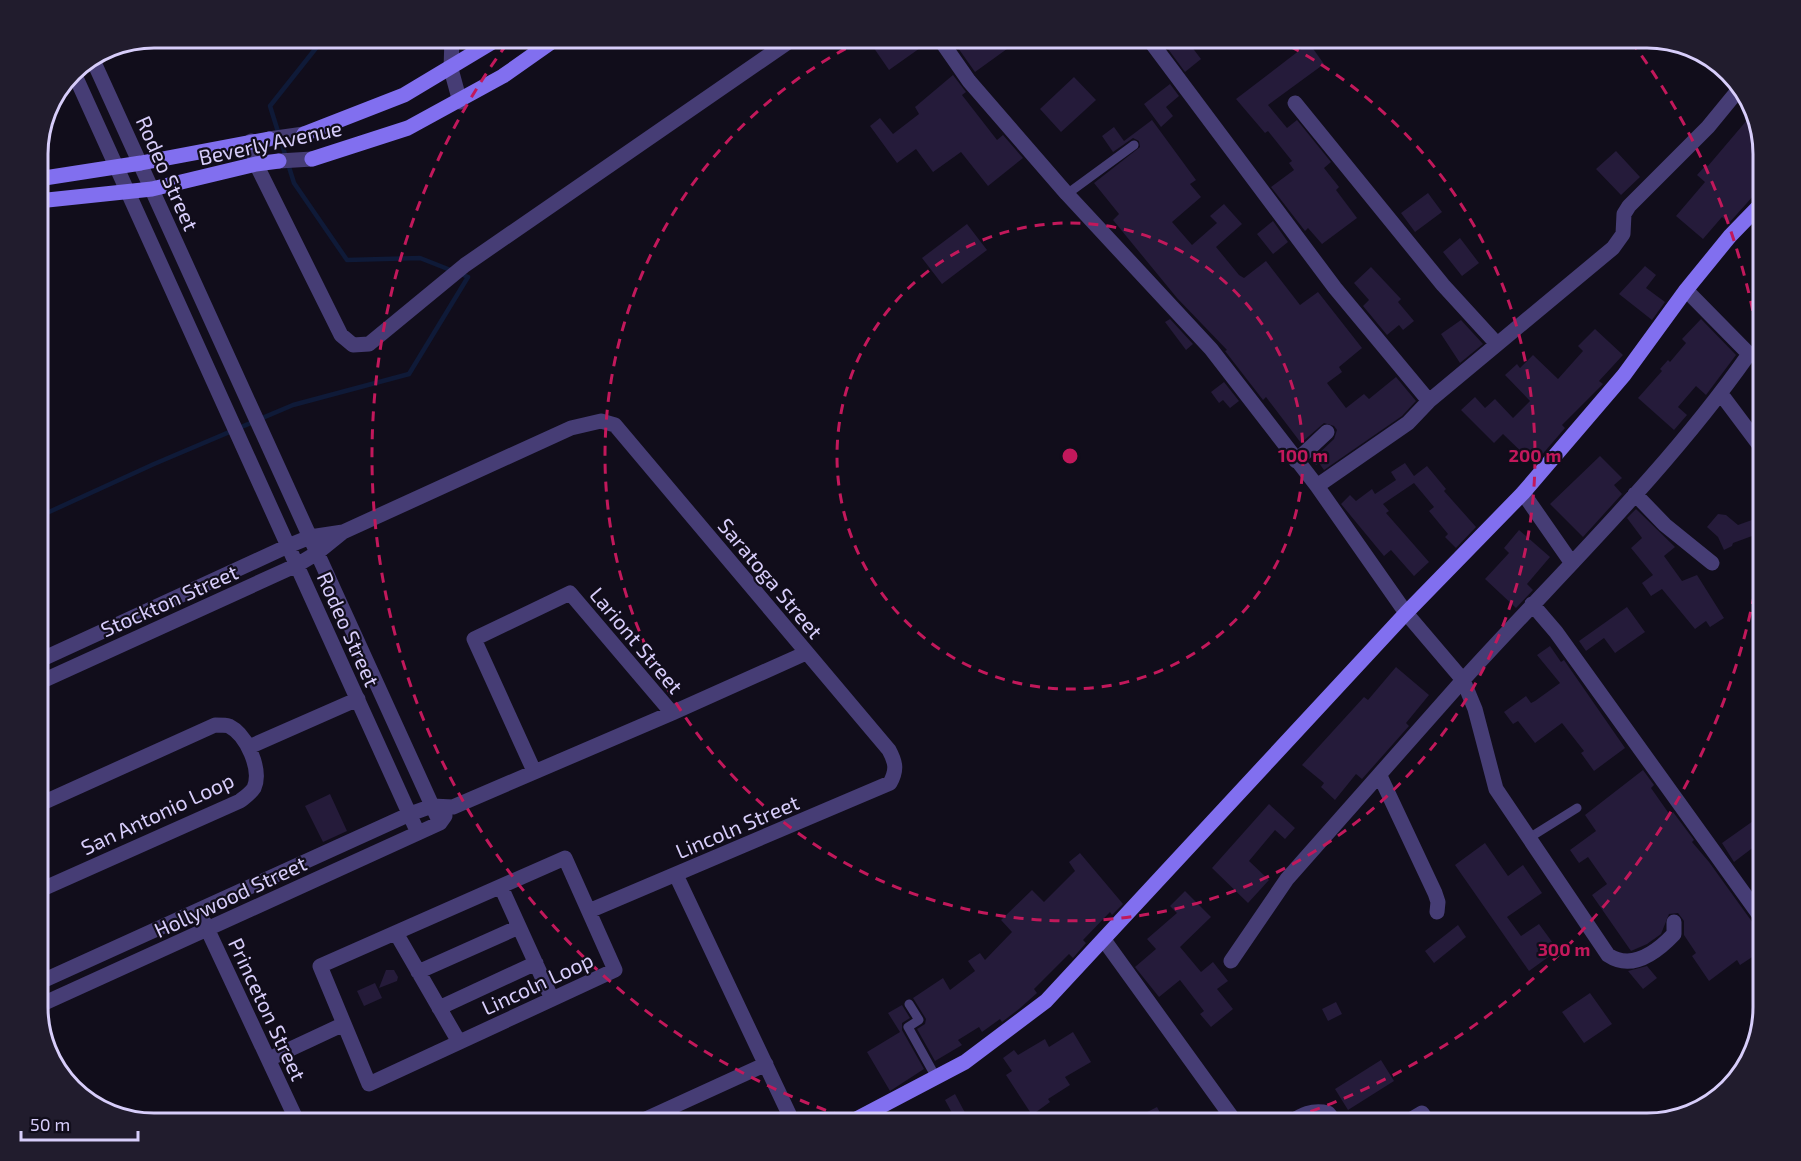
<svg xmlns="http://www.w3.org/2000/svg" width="1801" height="1161" font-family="'Exo 2',sans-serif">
<rect width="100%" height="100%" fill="#110d1b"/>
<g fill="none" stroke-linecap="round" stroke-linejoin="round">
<path stroke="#0f1a38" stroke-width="4.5" d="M324 38 270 106 294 183 347 260 420 258 453 271
M38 517 154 464 293 405 409 374 468 277 461 274"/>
</g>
<path fill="#251b3a" d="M867 38H929L930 41 889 70Z
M951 38H1022L975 72Z
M1160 38H1185L1201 59 1185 72Z
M1309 43 1324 64 1268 105 1287 128 1297 120 1331 162 1324 168 1339 187 1336 190 1357 218 1322 244 1308 228 1305 231 1271 187 1294 170 1289 163 1292 161 1268 131 1265 133 1236 99Z
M953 75 966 92 962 95 997 140 1003 135 1023 158 988 186 961 152 933 172 916 149 897 163 870 126 880 118 893 134 919 114 915 107Z
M1074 77 1096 100 1061 132 1040 109Z
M1170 84 1179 96 1166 107 1173 116 1161 127 1144 104Z
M1753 113 1763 154V185L1729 223 1722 217 1703 239 1676 216 1705 182 1697 175 1706 165 1708 166Z
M1152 120 1196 180 1190 184 1201 197 1172 222 1192 245 1217 223 1210 216 1224 204 1242 224 1216 247 1239 275 1244 278 1266 261 1300 305 1318 292 1362 348 1339 367 1342 372 1327 383 1346 408 1364 394 1369 399 1396 377 1416 401 1402 416 1324 470 1319 463 1316 465 1312 460 1334 439 1337 430 1334 426 1324 423 1301 443 1266 397 1263 400 1225 351 1227 350 1177 298 1113 220 1119 214 1094 183 1140 147 1139 141 1133 138 1113 152 1102 136 1114 127 1124 141Z
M1616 151 1640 177 1621 195 1596 169Z
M1428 193 1442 212 1415 232 1401 213Z
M1273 221 1288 242 1273 254 1257 234Z
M967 224 987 250 942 284 922 258Z
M1460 238 1479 263 1462 276 1443 252Z
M1645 266 1656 275 1646 288 1665 302 1652 320 1619 294Z
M1371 267 1401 299 1398 302 1414 321 1403 330 1399 325 1387 335 1363 306 1369 300 1354 283Z
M1170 319 1193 344 1186 350 1165 322Z
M1701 319 1736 355 1706 395 1696 386 1678 407 1687 415 1674 430 1638 398 1662 371 1660 369 1668 360 1670 362 1686 343 1682 339Z
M1461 320 1483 344 1460 363 1441 334Z
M1595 329 1623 355 1599 381 1603 384 1562 425 1565 428 1534 464 1503 434 1494 443 1461 410 1475 397 1485 408 1495 399 1513 418 1530 401 1505 375 1517 364 1520 368 1533 355 1558 379 1583 351 1578 346Z
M1224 382 1239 401 1230 408 1223 400 1219 403 1211 392Z
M1600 456 1622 478 1614 485 1622 494 1583 537 1550 504Z
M1405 463 1414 476 1427 466 1446 489 1444 491 1476 527 1456 548 1445 537 1448 534 1429 511 1434 507 1414 483 1383 504 1389 511 1386 513 1429 562 1414 576 1391 550 1384 556 1341 504 1350 495 1356 501 1372 489 1375 494 1396 480 1391 472Z
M1636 509 1675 547 1664 556 1682 581 1697 575 1724 618 1710 627 1706 621 1695 629 1662 589 1651 596 1642 583 1653 575 1631 548 1642 538 1627 518Z
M1718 514 1726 515 1738 525 1763 516V532L1733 543 1732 546 1724 550 1718 537 1707 527Z
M1519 530 1550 557 1527 584 1533 590 1516 608 1485 579 1509 553 1504 548Z
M1627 607 1645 632 1615 653 1604 638 1586 651 1579 641Z
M1550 646 1561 662 1564 660 1625 748 1594 771 1581 753 1584 751 1562 723 1535 743 1518 721 1513 724 1504 712 1526 696 1531 703 1535 701 1560 683 1537 655Z
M1396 667 1429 695 1406 723 1409 726 1362 779 1356 774 1335 800 1321 787 1324 783 1302 765 1364 697 1368 700Z
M1643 770 1654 785 1651 788 1670 815 1673 812 1694 840 1692 842 1709 862 1763 937V950L1740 965 1737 960 1709 981 1692 956 1696 953 1684 935V921L1678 913 1669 914 1661 934 1647 944 1631 951 1592 895 1607 884 1588 857 1579 863 1570 850 1596 831 1585 815Z
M330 794 347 831 323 842 305 806Z
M1269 804 1295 828 1285 839 1275 830 1249 861 1269 880 1248 903 1212 868Z
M1763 814V840L1734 862 1722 843Z
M1485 843 1508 876 1523 865 1542 893 1507 917 1521 936 1539 924 1558 950 1529 971 1455 865Z
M1080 853 1123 904 1112 915 1110 912 1083 940 1086 943 1073 958 1069 954 1034 989 1037 993 1019 1009 1002 1022 1000 1019 982 1032 979 1027 958 1040 962 1045 935 1061 917 1029 925 1024 926 1019 913 998 943 978 950 990 975 971 968 961 980 953 985 960 1012 932 1001 920 1032 890 1044 902 1075 871 1069 862Z
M1185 891 1211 917 1180 947 1201 972 1213 962 1228 981 1217 989 1233 1009 1211 1027 1200 1014 1204 1011 1180 980 1159 997 1135 967 1156 949 1147 939 1177 913 1170 906Z
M1458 925 1466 937 1434 963 1425 951Z
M1647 966 1657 978 1643 989 1628 971Z
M386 970H394L398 977 397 981 379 988Z
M375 983 382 998 364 1006 357 991Z
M1590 993 1612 1024 1584 1043 1562 1012Z
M1336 1002 1342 1014 1328 1021 1322 1009Z
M902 1005 910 1018 902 1023V1030L924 1069 890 1091 867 1052 900 1032 888 1013Z
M1073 1032 1091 1062 1065 1077 1070 1085 1048 1099 1050 1102 1032 1115 1006 1075 1012 1071 1003 1058 1014 1050 1018 1055 1045 1039 1049 1047Z
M1381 1060 1394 1081 1348 1110 1335 1089Z
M955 1094 971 1124H958L945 1100Z
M1157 1107 1166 1124H1124Z"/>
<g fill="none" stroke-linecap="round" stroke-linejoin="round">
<path stroke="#463d75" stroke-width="9" d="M1067 194 1134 145
M1529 838 1577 808
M909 1004 919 1020 908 1027 937 1079"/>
<path stroke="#463d75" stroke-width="15" d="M452 38 451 69 460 102
M939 38 969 81 1067 194 1211 349 1317 486 1406 613 1463 680C1560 573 1666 472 1749 354L1686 290
M1148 38 1335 288 1429 401
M92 58 440 823
M73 71 418 833
M1295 103 1443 285 1497 344
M269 139 304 134
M251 141 256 164 341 335 353 345 369 344 465 265 794 38
M279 161 312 159
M1721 394 1763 450
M1296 461 1327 432
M1317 486 1408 423 1429 401 1613 248 1623 234 1624 214 1629 206 1708 127 1740 88
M1523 493 1571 562
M1635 494 1665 525 1712 563
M1532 604 1556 632 1763 920
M38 661 288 546 310 537 343 532
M38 683 297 565 317 553 343 532 571 428 601 421 615 425 889 750C896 763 897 770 890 783L589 911
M249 747 358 699
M534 771 474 639 570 593 672 713
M1380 776 1435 893 1438 902 1437 912
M38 805 215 725C219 725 226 725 229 726 247 735 262 770 254 788 251 793 245 797 240 801L38 891
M565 858 615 970 369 1084 320 966Z
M676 875 789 1114
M501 887 552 999
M204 922 298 1123
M396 933 459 1042
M1104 940 1236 1123
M1231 961 1287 879 1463 680 1475 709 1496 789 1608 955C1632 971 1657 952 1674 934V922
M418 972 519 927
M38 983 410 814 432 806 453 807 672 713 806 653
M38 1006 440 823 445 816
M439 1008 536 963
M269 1059 344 1024
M637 1123 766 1064
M1289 1123C1302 1115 1312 1109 1328 1113L1336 1123
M1405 1123 1422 1113 1429 1123"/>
<path stroke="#816fef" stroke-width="15" d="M304 134 404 95 499 38
M312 159 408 128 503 76 557 38
M38 179 141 163 269 139
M38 201 152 189 256 164 279 161
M849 1123 965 1062 1046 1001 1406 613 1523 493 1624 375 1686 290 1730 236 1763 202"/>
</g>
<g fill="none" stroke="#c2185b" stroke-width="3" stroke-dasharray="10 8">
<circle cx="1070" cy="456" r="233"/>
<path d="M1274 38A465 465 0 1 1 866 38"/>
<path d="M1763 541A698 698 0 0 1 1280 1122M860 1122A698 698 0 0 1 509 41M1631 41A698 698 0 0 1 1763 371"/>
</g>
<g text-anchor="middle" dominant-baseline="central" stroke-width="4.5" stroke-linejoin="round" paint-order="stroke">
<g font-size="21" fill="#d7cdfa" stroke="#110d1b">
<text transform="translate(270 142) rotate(-12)">Beverly Avenue</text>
<text transform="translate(168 173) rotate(66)">Rodeo Street</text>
<text transform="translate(771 578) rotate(50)">Saratoga Street</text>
<text transform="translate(169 600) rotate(-24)">Stockton Street</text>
<text transform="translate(349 629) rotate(66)">Rodeo Street</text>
<text transform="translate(637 640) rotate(50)">Lariont Street</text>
<text transform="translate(157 813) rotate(-25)">San Antonio Loop</text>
<text transform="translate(737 826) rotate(-23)">Lincoln Street</text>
<text transform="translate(230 896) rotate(-25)">Hollywood Street</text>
<text transform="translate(537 983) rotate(-25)">Lincoln Loop</text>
<text transform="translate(268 1009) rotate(65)">Princeton Street</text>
</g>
</g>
<path d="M0 0H1801V1161H0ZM154 48H1647A106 106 0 0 1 1753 154V1007A106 106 0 0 1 1647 1113H154A106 106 0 0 1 48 1007V154A106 106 0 0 1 154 48Z" fill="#211c2d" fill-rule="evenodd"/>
<path fill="none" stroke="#d7cdfa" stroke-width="3" d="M154 48H1647A106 106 0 0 1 1753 154V1007A106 106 0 0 1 1647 1113H154A106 106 0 0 1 48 1007V154A106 106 0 0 1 154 48Z"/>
<circle cx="1070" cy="456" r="9" fill="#c2185b" stroke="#110d1b" stroke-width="3"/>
<g font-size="18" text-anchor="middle" font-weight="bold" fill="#c2185b" stroke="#110d1b" stroke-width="4.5" stroke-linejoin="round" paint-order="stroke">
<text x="1303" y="462">100 m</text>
<text x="1535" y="462">200 m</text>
<text x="1564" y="956">300 m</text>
</g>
<path d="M21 1131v9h117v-9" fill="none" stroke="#d7cdfa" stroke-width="3"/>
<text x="30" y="1131" font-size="18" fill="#d7cdfa" stroke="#110d1b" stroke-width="4.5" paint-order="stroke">50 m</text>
</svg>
